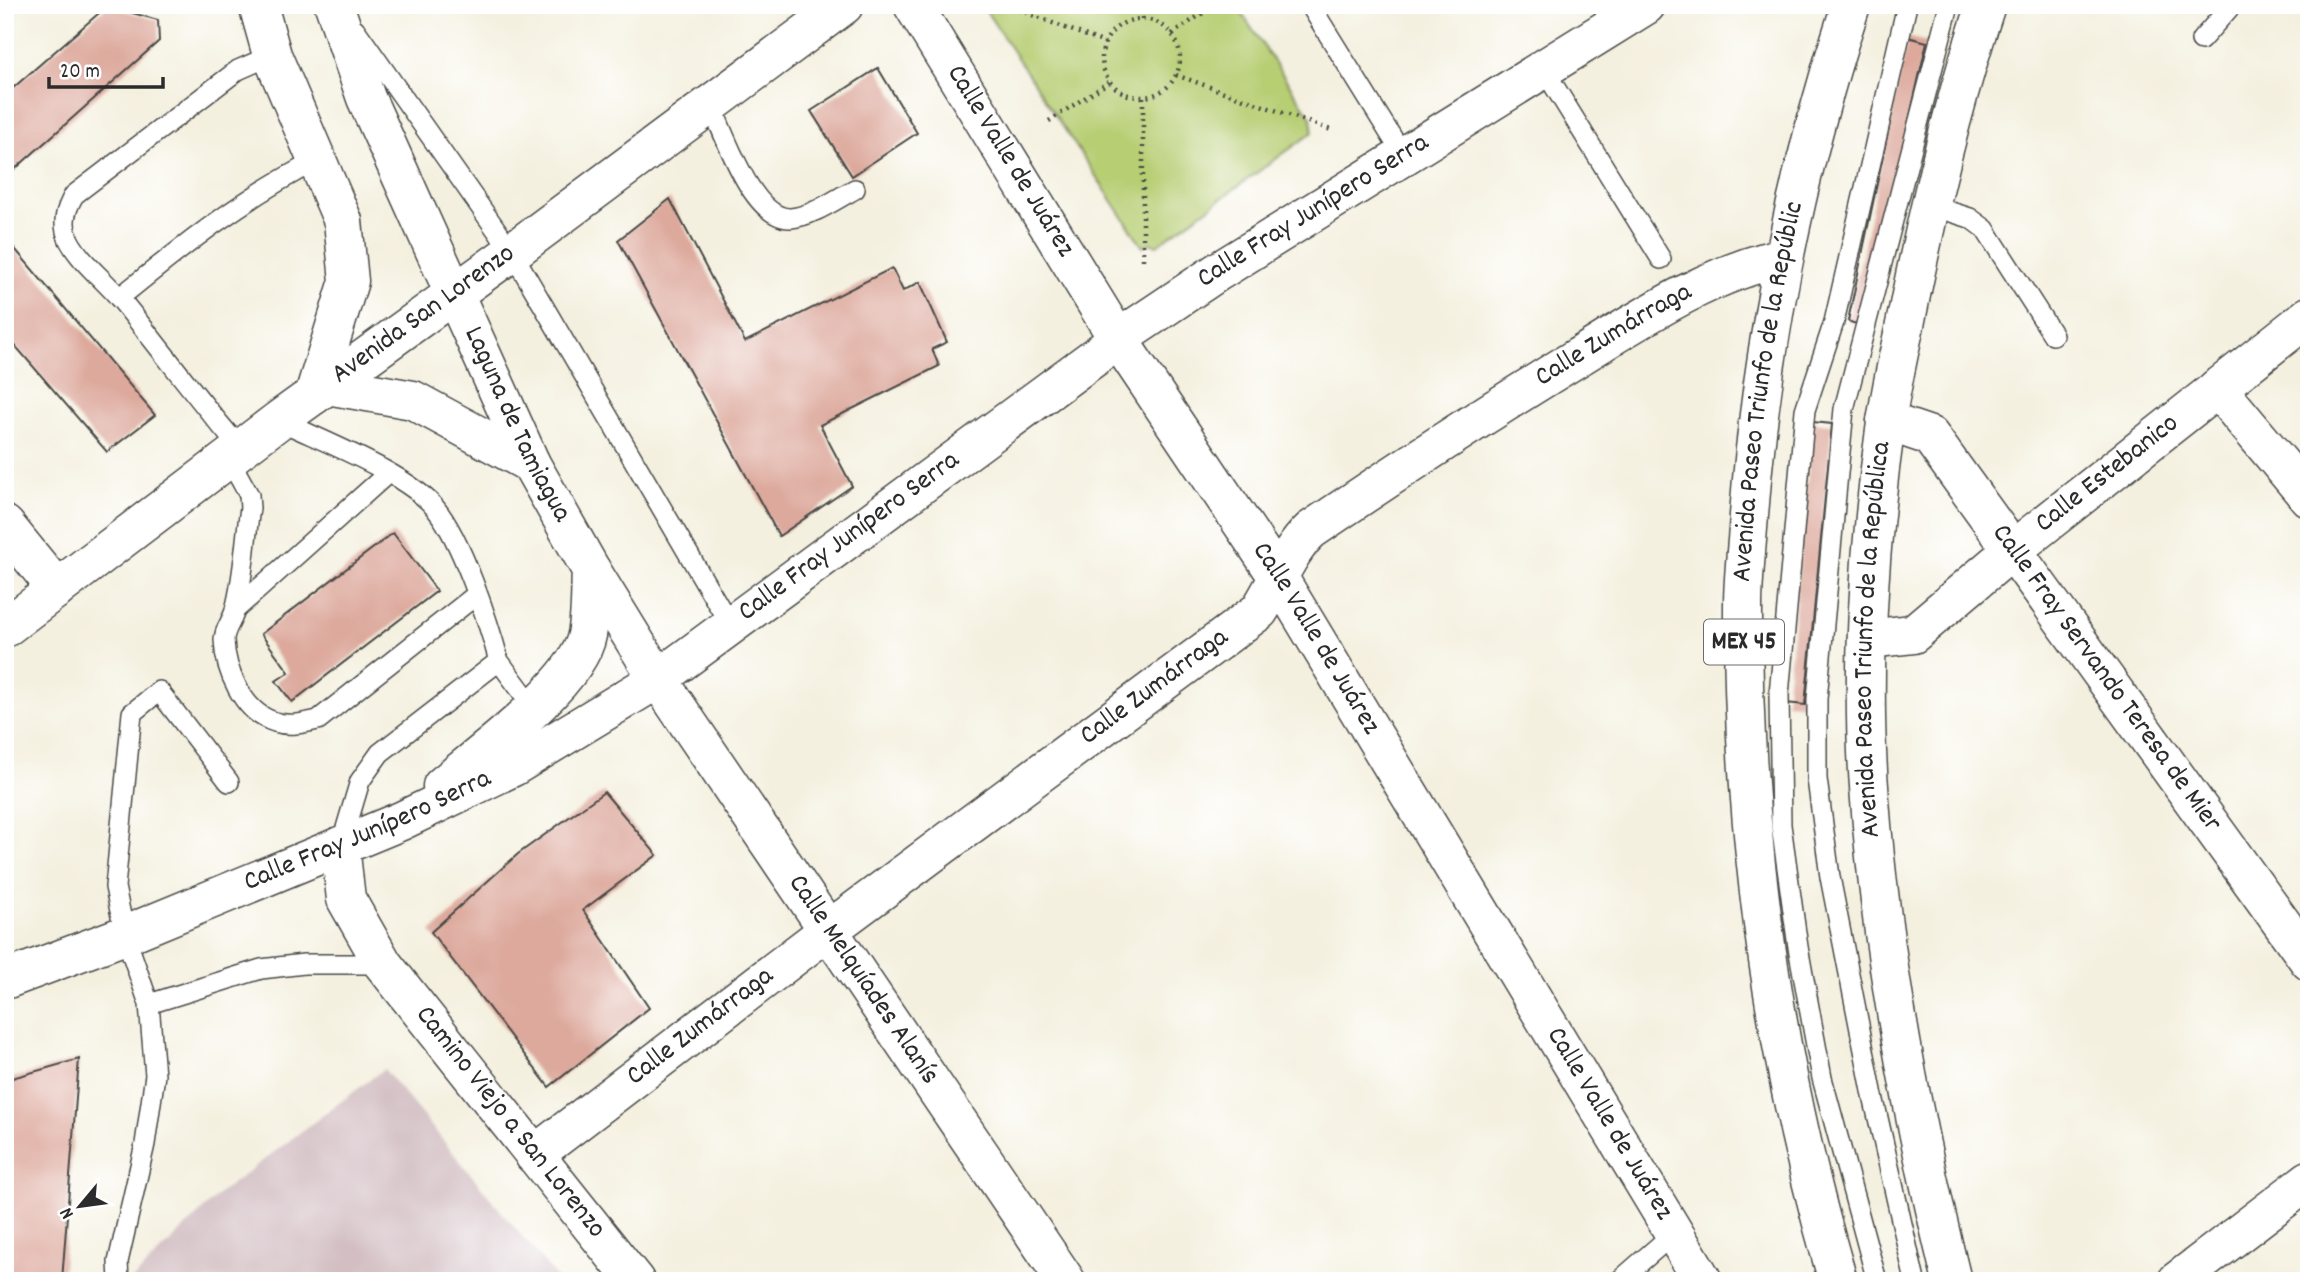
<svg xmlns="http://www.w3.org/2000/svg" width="2314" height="1286" font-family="Dekko,sans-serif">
<rect width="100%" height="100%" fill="#fff"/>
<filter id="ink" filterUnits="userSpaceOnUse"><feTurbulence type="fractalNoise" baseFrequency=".0143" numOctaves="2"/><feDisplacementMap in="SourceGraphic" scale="14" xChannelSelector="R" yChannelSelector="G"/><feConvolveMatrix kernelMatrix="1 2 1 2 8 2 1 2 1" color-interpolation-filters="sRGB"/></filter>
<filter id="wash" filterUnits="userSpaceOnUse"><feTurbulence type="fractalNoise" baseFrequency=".00686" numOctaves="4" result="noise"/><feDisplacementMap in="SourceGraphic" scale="28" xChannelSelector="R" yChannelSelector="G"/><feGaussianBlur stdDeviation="1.57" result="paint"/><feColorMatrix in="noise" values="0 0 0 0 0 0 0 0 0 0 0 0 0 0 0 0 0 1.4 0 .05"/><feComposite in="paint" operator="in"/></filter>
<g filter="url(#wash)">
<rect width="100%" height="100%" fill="#f4f0df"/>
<path fill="#d2bec3" d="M384 1069 559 1281H131L220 1193Z"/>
<path fill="#b7ce73" stroke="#717c4f" stroke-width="2" d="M982 5H1236L1311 117 1313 132 1157 245 1149 243 1143 247Z"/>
<g id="blocks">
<path fill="#dda99c" d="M107 6 158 20 159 41 5 178V95Z
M1908 37 1927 42 1862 324 1853 323 1848 321Z
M878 68 917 133 852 176 811 111Z
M670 199 745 342 892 268 903 291 920 282 947 342 932 349 939 366 820 425 852 486 779 536 618 240Z
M5 237 155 415 107 452 5 334Z
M1813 422 1832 424 1805 705 1786 703Z
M393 533 437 591 292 702 276 681 289 672 261 634Z
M604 792 657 855 583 910 649 1008 549 1087 431 932 518 854Z
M79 1059 62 1281H5V1080Z"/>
</g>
</g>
<g filter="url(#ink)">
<use href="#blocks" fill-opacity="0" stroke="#494946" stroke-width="2"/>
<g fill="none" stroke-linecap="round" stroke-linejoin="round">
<g stroke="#494946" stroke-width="22">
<path id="service" d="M1310 5 1403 155
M355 29 512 252 730 625
M2201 40 2232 5
M1543 68 1661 259
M710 103C724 132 752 220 791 218 813 216 836 199 855 189
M1929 205 1970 218 1985 229 2053 335
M119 298C182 247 245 196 318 160
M279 420C322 441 407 473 436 509 462 541 488 621 499 661L380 753 360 781 341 845
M242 450C199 402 162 350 121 300 105 280 81 263 69 240 61 223 66 209 74 195L238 70 272 55
M229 459 249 495 250 508C245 541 244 577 235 610 233 620 224 629 224 640 225 670 243 713 275 722 290 727 303 723 318 720L476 595
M235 610 387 474
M499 661 534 708
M149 1004 261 969 304 964H383
M119 1281 118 1262 145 1144 155 1075 149 1004 125 935 115 887 132 713 159 691 229 782
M1619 1281 1674 1233
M1877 1281 1822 1078 1798 947 1781 825 1779 695 1805 410 1834 322 1907 5
M1915 1281 1873 1096 1830 877 1817 779V699L1844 409 1949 5"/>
</g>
<g stroke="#494946" stroke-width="41">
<g id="minor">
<path id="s1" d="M913 5 1118 339 1280 580 1703 1281"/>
<path d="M2217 388 2309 498"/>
<path id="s2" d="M1886 421 1930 436 2309 961"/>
<path id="s3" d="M1867 639 1913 634 2010 552 2309 316"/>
<path id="s4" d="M658 679 1066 1281"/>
<path id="s5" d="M340 846 346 899 383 964 635 1281"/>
<path id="s6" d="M534 1155 830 929 1259 611C1276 585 1289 550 1311 530 1398 471 1485 414 1575 359 1640 319 1709 273 1784 257"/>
<path d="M2177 1281 2309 1180"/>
</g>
</g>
<g stroke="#494946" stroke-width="41">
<path id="tertiary" d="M5 525 57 589"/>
</g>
<g stroke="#494946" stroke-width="41">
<g id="secondary">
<path d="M258 5 272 55 343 221 349 281 314 395"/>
<path id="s7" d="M334 5 366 98 531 464 591 570 658 679"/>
<path d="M327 385 413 400 531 464"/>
<path id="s8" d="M5 628 279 420 512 252 844 5"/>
<path d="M442 786C480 754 578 683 587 635 591 614 590 591 591 570"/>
<path id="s9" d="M5 980 125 935 401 821 513 767 658 679 1134 328 1219 271 1646 5"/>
</g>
</g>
<g stroke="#494946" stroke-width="41">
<g id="primary">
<path id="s10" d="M1838 1281C1774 1061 1742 835 1743 606 1743 576 1747 545 1749 515 1762 343 1797 169 1851 5"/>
<path id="s11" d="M1952 1281C1913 1122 1882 962 1870 800 1860 680 1869 542 1886 423 1892 380 1903 337 1911 295 1931 197 1954 100 1986 5"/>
</g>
</g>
<path stroke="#494946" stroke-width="4.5" stroke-dasharray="2 5" stroke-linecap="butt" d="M1006 5 1105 43
M1142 19V5
M1102 58a39 39 0 1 1 78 0a39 39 0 1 1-78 0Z
M1172 34 1215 5
M1176 75 1334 131
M1143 97V261
M1049 121 1109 82"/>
<use href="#service" stroke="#fff" stroke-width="19"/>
<use href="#minor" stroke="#fff" stroke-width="38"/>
<use href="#tertiary" stroke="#fff" stroke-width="38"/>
<use href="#secondary" stroke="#fff" stroke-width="38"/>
<use href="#primary" stroke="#fff" stroke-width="38"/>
</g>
</g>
<g text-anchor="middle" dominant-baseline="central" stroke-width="6" stroke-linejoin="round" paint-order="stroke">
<rect fill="#fff" stroke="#6b6b6b" stroke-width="2" x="1704" y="619.5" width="80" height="45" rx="5"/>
<g font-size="26" font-weight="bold" fill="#2b2b2b">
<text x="1744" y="642">MEX 45</text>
</g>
<g font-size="28" fill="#2b2b2b" stroke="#fff">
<text stroke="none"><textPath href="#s1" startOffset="184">Calle Valle de Juárez</textPath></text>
<text stroke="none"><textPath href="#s9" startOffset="1526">Calle Fray Junípero Serra</textPath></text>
<text stroke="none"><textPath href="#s8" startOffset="523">Avenida San Lorenzo</textPath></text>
<text stroke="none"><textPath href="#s6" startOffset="1363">Calle Zumárraga</textPath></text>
<text stroke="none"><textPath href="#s10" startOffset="900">Avenida Paseo Triunfo de la Repúblic</textPath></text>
<text stroke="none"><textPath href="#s7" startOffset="458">Laguna de Tamiagua</textPath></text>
<text stroke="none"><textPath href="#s3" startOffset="298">Calle Estebanico</textPath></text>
<text stroke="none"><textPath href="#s9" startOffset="959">Calle Fray Junípero Serra</textPath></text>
<text stroke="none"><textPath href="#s1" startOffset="751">Calle Valle de Juárez</textPath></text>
<text stroke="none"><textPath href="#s11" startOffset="649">Avenida Paseo Triunfo de la República</textPath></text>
<text stroke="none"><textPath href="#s2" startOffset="346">Calle Fray Servando Teresa de Mier</textPath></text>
<text stroke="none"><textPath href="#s6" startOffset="777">Calle Zumárraga</textPath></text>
<text stroke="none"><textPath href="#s9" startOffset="392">Calle Fray Junípero Serra</textPath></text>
<text stroke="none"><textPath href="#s4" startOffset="364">Calle Melquíades Alanís</textPath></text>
<text stroke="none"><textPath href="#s6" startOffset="210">Calle Zumárraga</textPath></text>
<text stroke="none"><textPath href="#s5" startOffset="331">Camino Viejo a San Lorenzo</textPath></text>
<text stroke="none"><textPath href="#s1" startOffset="1318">Calle Valle de Juárez</textPath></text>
</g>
</g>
<rect width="2314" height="1286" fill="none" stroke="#fff" stroke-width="28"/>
<g transform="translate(80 1206) rotate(241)" stroke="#ffffff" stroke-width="5" paint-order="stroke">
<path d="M0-5L12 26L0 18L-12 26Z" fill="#2b2b2b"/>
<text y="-10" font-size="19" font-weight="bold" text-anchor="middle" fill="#2b2b2b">N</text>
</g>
<path d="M49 77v10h114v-10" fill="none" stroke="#2b2b2b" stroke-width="3.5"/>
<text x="60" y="77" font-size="21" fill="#2b2b2b" stroke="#ffffff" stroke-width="5" paint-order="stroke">20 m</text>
</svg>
